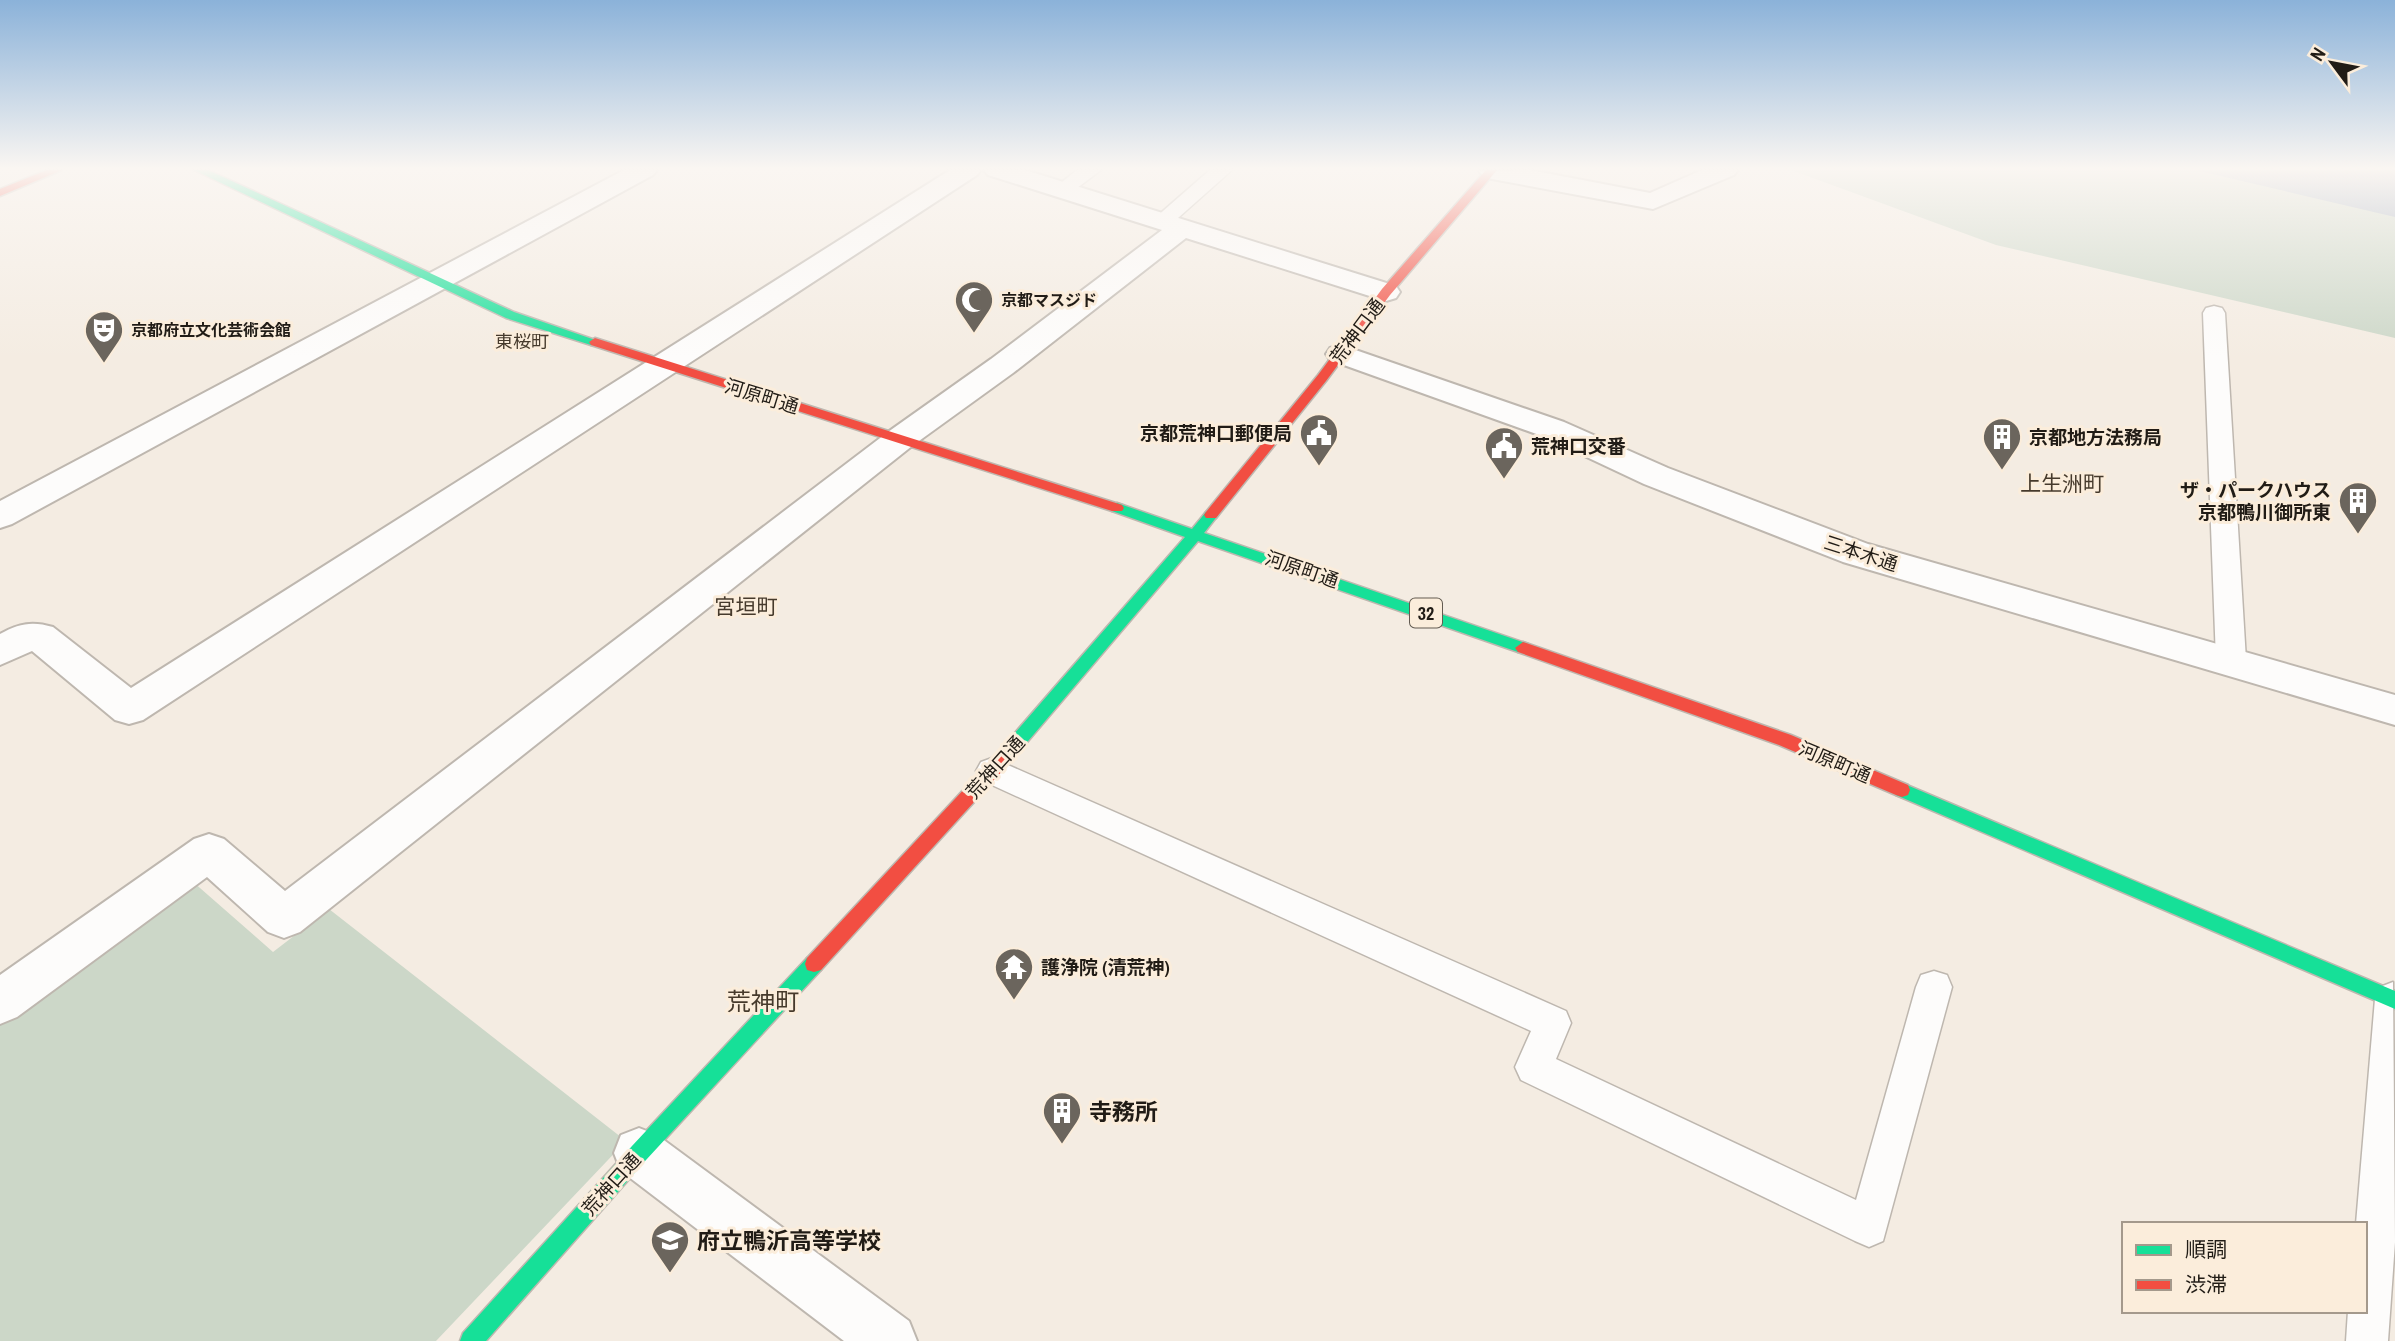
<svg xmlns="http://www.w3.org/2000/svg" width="2395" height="1341" font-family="'Archivo Narrow','Noto Sans JP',sans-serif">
<rect width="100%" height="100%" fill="#f4ece2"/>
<path fill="#ccd7c8" d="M1791 170H2395V338L1996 245Z
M192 881 273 952 329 909 626 1141 436 1341H0V1021Z"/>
<path fill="#a1afc2" d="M2195 170H2395V217Z"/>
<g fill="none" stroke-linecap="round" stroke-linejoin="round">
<g stroke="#beb7af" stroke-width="3">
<path id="lane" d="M1077 170H1101L1069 194H1055L1052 190Z
M1210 170H1232L1169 226H1155L1152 222 1155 218Z
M2214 306 2222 308 2225 313 2246 660 2241 668 2231 671 2221 668 2216 660 2203 313 2206 308Z
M992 758 1566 1011 1571 1023 1556 1059 1856 1200 1916 987 1921 975 1934 971 1947 975 1952 987 1883 1241 1869 1247 1855 1241 1521 1080 1515 1067 1531 1031 981 780 976 771 981 762Z
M2393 982 2395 1242 2388 1341H2346L2348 1311H2365V1224H2356L2375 999 2380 987Z"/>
</g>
<g stroke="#beb7af" stroke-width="4">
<path id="street" d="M624 170H657L653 175 12 524 0 528V501Z
M950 170H981L977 175 143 720 129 724 115 720 32 651 0 665V634C19 623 33 621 53 627L131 688Z
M984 170H1025L1396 286 1400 292 1396 298 1386 301 1376 298 1186 238 1013 373 912 446 300 932 284 938 268 932 207 877 17 1017 0 1024V975L194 839 209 834 224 839 285 891 888 432 991 359 1162 230 988 175Z
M1530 170 1650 193 1702 170H1738L1734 175 1653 209 1492 179 1483 176 1479 171Z
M1341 345 1564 422 1668 468 1868 544 2395 695V725L1843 562 1644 484 1542 436 1330 360 1326 354 1330 348Z
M639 1128 657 1135 909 1321 917 1341H844L621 1171 614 1153 621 1135Z"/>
</g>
<g stroke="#beb7af" stroke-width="3">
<path id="fast" d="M194 170H208L514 312 601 342 599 345H591L506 318Z
M1117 503 1192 529 1206 512H1216L1218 515 1204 533 1528 644 1531 648 1528 652H1518L1198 541 1006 767H994L992 762 994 757 1185 537 1112 511 1110 508Z
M1902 783 2395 991V1009L1896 795 1894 790 1896 785Z
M814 956 821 958 823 964 821 970 646 1160 486 1341H460L463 1333 632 1146 807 958Z"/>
</g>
<g stroke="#beb7af" stroke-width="3">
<path id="jam" d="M47 170H62L0 196V189Z
M1486 170H1497L1390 295 1326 381 1216 518H1206L1204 515 1206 512 1318 375 1382 289Z
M595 338 1122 505 1124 508 1122 511H1112L591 345 589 342Z
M1523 642 1791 735 1908 785 1910 790 1908 795 1902 797 1896 795 1779 745 1518 652 1515 648Z
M1000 755 1006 757 1008 762 1006 767 821 970 814 972 807 970 805 964 807 958 994 757Z"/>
</g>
<use href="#lane" fill="#fdfcfb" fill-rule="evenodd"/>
<use href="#street" fill="#fdfcfb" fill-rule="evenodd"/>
<use href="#fast" fill="#16e098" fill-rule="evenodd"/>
<use href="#jam" fill="#f24e42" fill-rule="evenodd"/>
</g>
<linearGradient id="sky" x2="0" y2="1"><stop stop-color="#8bb2d9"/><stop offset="0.47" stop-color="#faf6f2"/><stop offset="1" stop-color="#faf6f2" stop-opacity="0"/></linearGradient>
<rect width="2395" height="358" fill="url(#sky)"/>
<defs>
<g id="mosque-pin" transform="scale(2.0125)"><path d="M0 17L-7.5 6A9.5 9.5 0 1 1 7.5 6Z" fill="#6b655d" stroke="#fbeddb"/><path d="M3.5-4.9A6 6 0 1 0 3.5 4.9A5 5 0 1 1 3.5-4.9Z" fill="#fff"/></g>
<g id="theatre-pin" transform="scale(2.0125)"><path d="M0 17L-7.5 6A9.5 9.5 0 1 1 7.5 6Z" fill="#6b655d" stroke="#fbeddb"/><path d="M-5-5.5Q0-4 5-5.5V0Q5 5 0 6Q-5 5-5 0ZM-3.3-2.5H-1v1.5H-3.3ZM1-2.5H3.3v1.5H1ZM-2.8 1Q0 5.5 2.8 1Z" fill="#fff"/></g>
<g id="civic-pin" transform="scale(2.0125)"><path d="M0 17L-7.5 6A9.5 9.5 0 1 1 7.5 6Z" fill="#6b655d" stroke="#fbeddb"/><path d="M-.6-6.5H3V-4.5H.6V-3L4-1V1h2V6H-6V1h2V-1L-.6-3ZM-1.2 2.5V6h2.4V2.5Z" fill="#fff"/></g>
<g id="building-pin" transform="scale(2.0125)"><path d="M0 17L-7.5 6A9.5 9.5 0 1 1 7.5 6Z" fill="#6b655d" stroke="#fbeddb"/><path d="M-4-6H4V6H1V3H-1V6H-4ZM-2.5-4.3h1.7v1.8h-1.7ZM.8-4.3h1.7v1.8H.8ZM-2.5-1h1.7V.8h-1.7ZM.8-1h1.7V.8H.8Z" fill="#fff"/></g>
<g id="temple-pin" transform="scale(2.0125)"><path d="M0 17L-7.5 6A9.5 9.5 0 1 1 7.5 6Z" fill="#6b655d" stroke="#fbeddb"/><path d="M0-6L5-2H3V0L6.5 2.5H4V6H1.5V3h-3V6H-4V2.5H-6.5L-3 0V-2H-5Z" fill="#fff"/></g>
<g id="school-pin" transform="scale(2.0125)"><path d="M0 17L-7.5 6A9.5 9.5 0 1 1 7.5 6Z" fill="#6b655d" stroke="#fbeddb"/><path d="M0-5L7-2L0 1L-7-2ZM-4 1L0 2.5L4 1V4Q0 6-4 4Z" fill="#fff"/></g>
</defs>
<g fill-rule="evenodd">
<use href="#mosque-pin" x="974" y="300"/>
<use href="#theatre-pin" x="104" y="330"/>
<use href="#civic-pin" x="1319" y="433"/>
<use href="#building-pin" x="2002" y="437"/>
<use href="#civic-pin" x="1504" y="446"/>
<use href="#building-pin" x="2358" y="501"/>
<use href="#temple-pin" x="1014" y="967"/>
<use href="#building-pin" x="1062" y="1111"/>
<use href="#school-pin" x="670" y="1240"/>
</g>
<g text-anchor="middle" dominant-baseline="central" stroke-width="6" stroke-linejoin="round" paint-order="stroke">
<g font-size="16" font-weight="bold" fill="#211c16" stroke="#fbeddb" text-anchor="start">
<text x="1001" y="300">京都マスジド</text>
<text x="131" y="330">京都府立文化芸術会館</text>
</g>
<g font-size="18" fill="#463a2c" stroke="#fbeddb">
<text x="522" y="341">東桜町</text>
</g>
<rect fill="#fbeddb" stroke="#625b51" stroke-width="2" x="1410" y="598.5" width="32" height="29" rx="5"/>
<g font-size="18" font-weight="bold" fill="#211c16">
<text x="1426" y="613">32</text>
</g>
<g font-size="19" fill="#211c16" stroke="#fbeddb">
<text transform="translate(1357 331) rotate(-53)">荒神口通</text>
<text transform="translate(762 396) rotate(17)">河原町通</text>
<text transform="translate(1861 553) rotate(18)">三本木通</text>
<text transform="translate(1302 569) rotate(19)">河原町通</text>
<text transform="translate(1835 762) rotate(23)">河原町通</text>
<text transform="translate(995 767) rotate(-48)">荒神口通</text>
<text transform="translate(611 1184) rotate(-48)">荒神口通</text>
</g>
<g font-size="19" font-weight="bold" fill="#211c16" stroke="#fbeddb" text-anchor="start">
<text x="1292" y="433" text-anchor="end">京都荒神口郵便局</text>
<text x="2029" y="437">京都地方法務局</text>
<text x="1531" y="446">荒神口交番</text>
<text x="2331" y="490" text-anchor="end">ザ・パークハウス<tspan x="2331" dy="22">京都鴨川御所東</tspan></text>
<text x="1041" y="967">護浄院 (清荒神)</text>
</g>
<g font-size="21" fill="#463a2c" stroke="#fbeddb">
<text x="2062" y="483">上生洲町</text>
<text x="746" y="606">宮垣町</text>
</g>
<g font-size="23" font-weight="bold" fill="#211c16" stroke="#fbeddb" text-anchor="start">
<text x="1089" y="1111">寺務所</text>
<text x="697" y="1240">府立鴨沂高等学校</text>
</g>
<g font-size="24" fill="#463a2c" stroke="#fbeddb">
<text x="763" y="1001">荒神町</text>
</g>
</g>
<rect x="2122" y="1222" width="245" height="91" fill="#fbeddb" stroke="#a4998c" stroke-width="2"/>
<rect x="2136" y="1245" width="35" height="10" fill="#16e098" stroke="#a4998c" stroke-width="2"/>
<text x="2185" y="1257" font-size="21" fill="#211c16">順調</text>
<rect x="2136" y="1280" width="35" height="10" fill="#f24e42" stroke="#a4998c" stroke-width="2"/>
<text x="2185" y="1292" font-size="21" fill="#211c16">渋滞</text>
<g transform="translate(2332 63) rotate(302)" stroke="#fbeddb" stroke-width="5" paint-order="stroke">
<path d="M0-5L12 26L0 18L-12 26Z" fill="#211c16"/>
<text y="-10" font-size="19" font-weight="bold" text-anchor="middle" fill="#211c16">N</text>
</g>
</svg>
